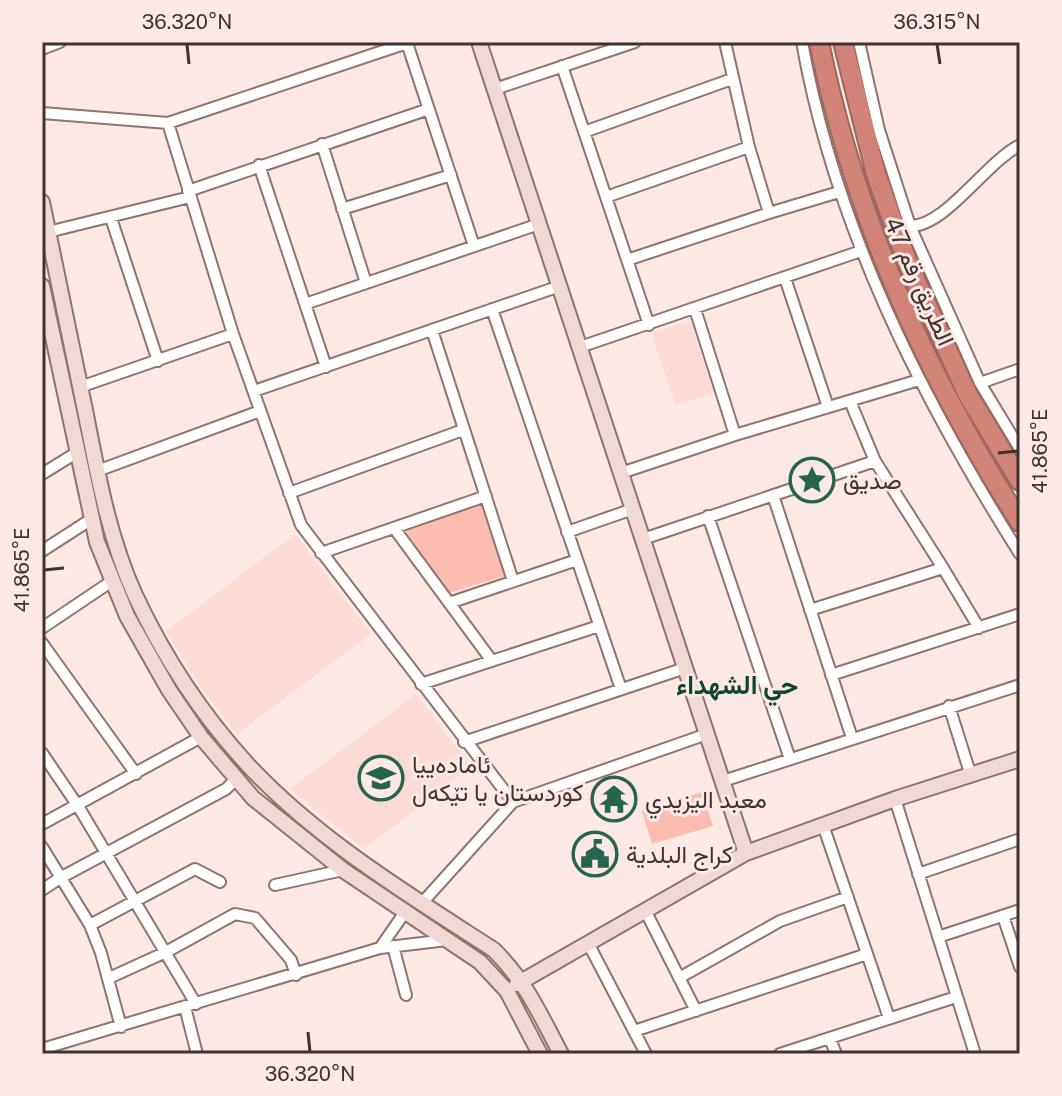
<svg xmlns="http://www.w3.org/2000/svg" width="1062" height="1096" font-family="'Public Sans',Vazirmatn,sans-serif">
<rect width="100%" height="100%" fill="#fce9e6"/>
<path fill="#fcdbd6" d="M690 321 714 393 676 406 651 333Z
M295 534 371 634 237 734 201 687 166 631Z
M416 694 471 767 364 849 290 789Z"/>
<path fill="#fcbcb2" d="M482 503 505 576 449 593 404 529Z
M702 792 713 826 652 844 642 811Z"/>
<g fill="none" stroke-linecap="round" stroke-linejoin="round">
<g stroke="#907470" stroke-width="14">
<path id="street" d="M725 42 749 147 769 213
M802 42C835 227 920 396 1020 554
M859 42 879 130 910 226 980 383 1020 449
M407 43 474 246
M42 49 60 42
M562 66 649 325
M495 89 635 42
M42 113 168 123 410 42
M168 123 233 334 301 525 513 802
M584 132 732 79
M322 144 366 283
M259 165 326 367
M188 191 429 109
M606 197 749 147
M342 209 451 175
M111 218 158 361
M910 226C945 227 985 163 1020 145
M48 232 190 197
M627 260 769 213 839 192
M785 278 828 407
M305 304 539 224
M492 309 621 689
M695 309 735 435
M432 330 513 581
M580 347 861 251
M980 383 1020 369
M80 387 233 334
M254 391 560 286
M850 401 875 461 943 568 979 628
M97 471 260 411
M621 473 735 435 919 380
M42 474 76 453
M289 493 463 430
M773 495 852 738
M708 516 790 759
M394 528 492 661
M567 532 633 509
M643 539 875 461
M42 551 90 520
M321 553 486 496
M449 603 577 560
M810 610 943 568
M42 628 112 581
M42 643 136 774
M831 675 1020 614
M421 684 599 626
M949 706 971 776
M464 742 685 668
M42 753 78 806 196 1004
M723 781 1020 685
M895 799 975 1054
M42 824 201 737
M823 825 889 1018
M42 847 90 925 101 953 121 1027
M918 874 1020 839
M275 885 343 870
M42 890 60 878 226 789 236 779
M422 903 513 802 707 734
M646 912 696 1011
M1003 916 1020 967
M90 925 195 869 220 882
M938 937 1020 910
M588 943 646 1054
M393 946 406 995
M380 948 405 912
M109 978 166 952 235 914 255 918 291 960 296 975
M679 978 780 921 848 897
M185 1007 197 1054
M634 1031 867 954
M830 1039 836 1054
M42 1049 380 948 447 940
M780 1054 956 997"/>
</g>
<g stroke="#907470" stroke-width="18">
<path id="secondary" d="M479 42 746 853
M42 202C57 273 71 344 86 415 98 476 109 538 135 595 164 657 202 715 248 765 318 840 409 895 494 950 526 982 540 1014 561 1054
M42 286 97 542 127 616 169 690 201 737 253 798 343 870 480 962 507 991 540 1054
M517 984 746 853 895 799 1020 759"/>
</g>
<g stroke="#9e675f" stroke-width="22">
<path id="highway" d="M819 42C855 218 924 371 1020 522
M843 42 876 174 908 264 968 395 1020 481"/>
</g>
<use href="#street" stroke="#fff" stroke-width="10"/>
<use href="#secondary" stroke="#f1dad6" stroke-width="14"/>
<use href="#highway" stroke="#d18378" stroke-width="18"/>
</g>
<path fill="none" stroke="#3f3331" stroke-width="3" d="M187 44 189 64M937 44 940 64M998 453 1018 451M44 570 64 568M308 1032 310 1052"/>
<defs>
<g id="sight-ring" transform="scale(2.3)"><circle r="9.5" fill="#fce9e6" stroke="#26644f" stroke-width="1.5"/><path d="M0-6L1.8-2.2L6-1.7L2.9 1.2L3.7 5.4L0 3.3L-3.7 5.4L-2.9 1.2L-6-1.7L-1.8-2.2Z" fill="#26644f"/></g>
<g id="school-ring" transform="scale(2.3)"><circle r="9.5" fill="#fce9e6" stroke="#26644f" stroke-width="1.5"/><path d="M0-5L7-2L0 1L-7-2ZM-4 1L0 2.5L4 1V4Q0 6-4 4Z" fill="#26644f"/></g>
<g id="temple-ring" transform="scale(2.3)"><circle r="9.5" fill="#fce9e6" stroke="#26644f" stroke-width="1.5"/><path d="M0-6L5-2H3V0L6.5 2.5H4V6H1.5V3h-3V6H-4V2.5H-6.5L-3 0V-2H-5Z" fill="#26644f"/></g>
<g id="civic-ring" transform="scale(2.3)"><circle r="9.5" fill="#fce9e6" stroke="#26644f" stroke-width="1.5"/><path d="M-.6-6.5H3V-4.5H.6V-3L4-1V1h2V6H-6V1h2V-1L-.6-3ZM-1.2 2.5V6h2.4V2.5Z" fill="#26644f"/></g>
</defs>
<g fill-rule="evenodd">
<use href="#sight-ring" x="812" y="480"/>
<use href="#school-ring" x="381" y="778"/>
<use href="#temple-ring" x="614" y="799"/>
<use href="#civic-ring" x="595" y="854"/>
</g>
<g text-anchor="middle" dominant-baseline="central" stroke-width="6" stroke-linejoin="round" paint-order="stroke">
<g font-size="24" fill="#3f3331" stroke="#fce9e6">
<text transform="translate(920 281) rotate(66)">الطريق رقم 47</text>
</g>
<g font-size="24" fill="#3f3331" stroke="#fce9e6" text-anchor="start">
<text x="843" y="480">صديق</text>
<text x="412" y="764">ئامادەییا<tspan x="412" dy="28">کوردستان یا تێکەل</tspan></text>
<text x="645" y="799">معبد اليزيدي</text>
<text x="626" y="854">كراج البلدية</text>
</g>
<g font-size="26" font-weight="bold" fill="#114434" stroke="#fce9e6">
<text x="737" y="684">حي الشهداء</text>
</g>
</g>
<rect width="1062" height="1096" fill="none" stroke="#fce9e6" stroke-width="88"/>
<rect x="44" y="44" width="974" height="1008" fill="none" stroke="#3f3331" stroke-width="3"/>
<g font-size="20" text-anchor="middle" fill="#3f3331">
<text x="187" y="29">36.320°N</text>
<text x="937" y="29">36.315°N</text>
<text transform="translate(1040 451) rotate(-90)" y="7">41.865°E</text>
<text transform="translate(22 570) rotate(-90)" y="7">41.865°E</text>
<text x="310" y="1081">36.320°N</text>
</g>
</svg>
